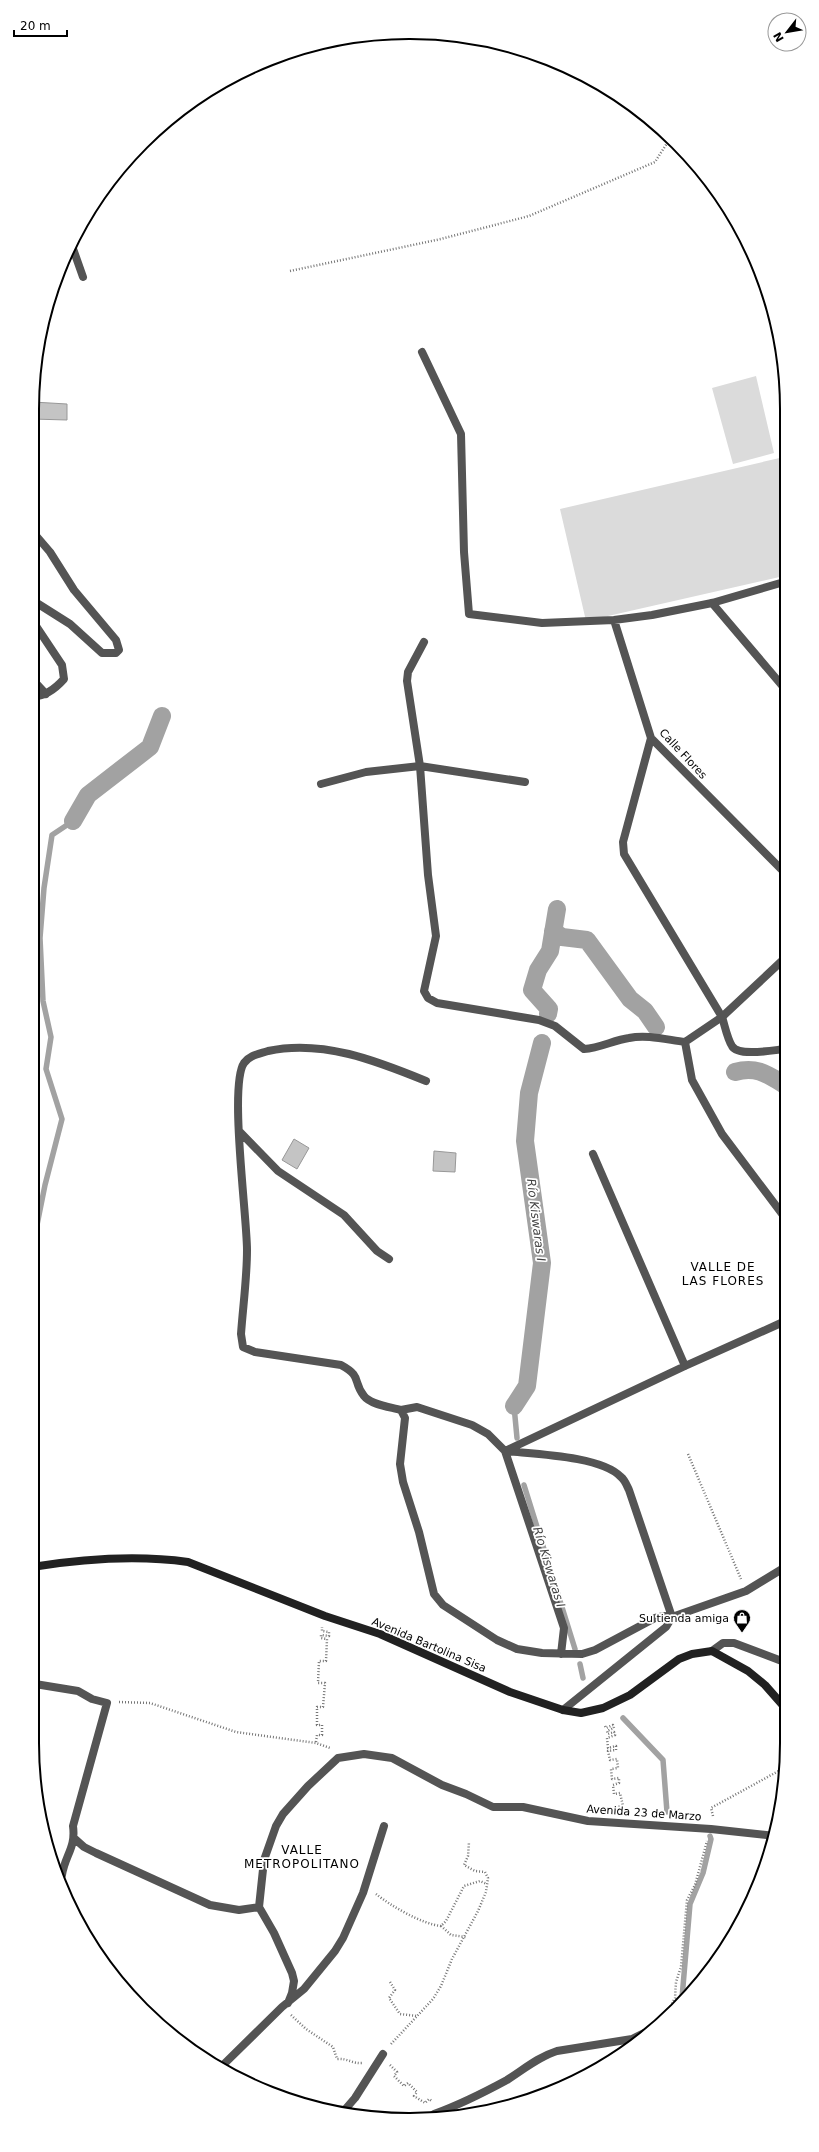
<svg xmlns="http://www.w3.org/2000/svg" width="819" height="2152" font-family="'DejaVu Sans',sans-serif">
<rect width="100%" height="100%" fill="#fff"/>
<path fill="#dbdbdb" d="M756 376 774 453 733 464 712 388Z
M784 457V576L586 621 560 509Z"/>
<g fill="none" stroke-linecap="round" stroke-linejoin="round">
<path stroke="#a2a2a2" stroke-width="5.5" d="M32 1250 45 1185 62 1119 46 1069 51 1037 43 1001 40 938 44 888 52 835 73 821
M514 1406 517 1438
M524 1485 575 1649
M580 1664 583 1678
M623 1718 663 1760 667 1812
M682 1998 690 1904 703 1873 711 1839 710 1836"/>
<path stroke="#a2a2a2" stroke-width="18" d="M73 821 88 795 150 747 162 716
M553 931 562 937 587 940 630 999 645 1011 656 1027
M548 1014 549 1009 532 990 538 970 550 951 557 909
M735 1072C756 1066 767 1074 785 1085
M514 1406 527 1386 542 1263 525 1141 529 1093 542 1043"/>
</g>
<path fill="#c4c4c4" stroke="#989898" d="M33 402 67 404V420L32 419Z
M294 1139 309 1148 297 1169 282 1160Z
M434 1151 456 1153 455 1172 433 1171Z"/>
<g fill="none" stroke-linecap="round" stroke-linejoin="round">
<path stroke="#767676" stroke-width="2.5" stroke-dasharray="1 2" stroke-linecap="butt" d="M290 271 441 239 529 216 655 162 669 140
M688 1454 741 1579
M119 1702 150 1703 236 1732 316 1743 330 1748
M605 1726 606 1728 613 1725 614 1728 607 1731 608 1734 614 1732 615 1735 607 1738 608 1748 616 1746V1750L608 1751 610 1760 617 1759 618 1768 611 1769 612 1779 619 1778V1783L613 1785 614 1794 620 1793 623 1806 616 1807 617 1811
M316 1742 317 1735H322V1725H317V1707H323L325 1683H318L319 1661H326L327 1639 321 1638V1635L329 1636V1632L322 1631V1627
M713 1816 711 1808 784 1768
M376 1894C391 1906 422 1924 441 1926L446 1921 464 1886 480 1881 487 1884
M441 1926 451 1935 466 1937
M390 1982 395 1990 389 1998 400 2014 417 2016
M669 2009 675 1998 676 1982 681 1967 687 1900 695 1885 707 1841
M291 2015 306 2029 333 2047 337 2059C348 2058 352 2064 363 2063
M391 2044 433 1999 441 1986 452 1959 478 1911 486 1892 488 1878 485 1872 475 1871 464 1865 468 1856 469 1842
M390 2065 397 2072 394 2076 404 2086 408 2083 417 2092 414 2096 425 2103 429 2099 432 2101"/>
<path stroke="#545454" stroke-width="8" d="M32 531 50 552 74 590 116 640 119 650 116 653H102L70 624 32 600
M712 603 785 689
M32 620 62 665 64 679C56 688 45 697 32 696
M32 679 46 694
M722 1017C725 1026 727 1038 732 1046 738 1057 774 1050 785 1049"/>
<path stroke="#545454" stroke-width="8" d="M71 243 83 277
M422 352 461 434 464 552 469 614 542 623 614 620 652 615 712 603 784 582
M614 620 651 738 785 873
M424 642 408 672 407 681 420 766 428 875 436 936 424 991 428 998 437 1003 539 1020 555 1026 584 1049C600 1048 614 1040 629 1038 647 1034 668 1040 685 1042L722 1017 785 958
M651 738 623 842 624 854 722 1017
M321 784 366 772 420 766 525 782
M685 1042 692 1080 722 1134 786 1219
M426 1081C377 1061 322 1039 268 1051 259 1054 250 1055 244 1063 229 1085 247 1216 247 1250 247 1278 243 1306 241 1334L243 1347 255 1352 341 1365C363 1377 352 1381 364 1396 371 1405 391 1407 401 1410L405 1418 400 1464 403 1482 419 1532 434 1594 443 1605 497 1640 517 1649 542 1653 582 1654 595 1650 655 1618 664 1616 672 1617
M240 1132 278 1171 344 1215 377 1251 389 1259
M593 1154 685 1366
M401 1410 417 1407 472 1425 488 1434 505 1451 564 1628 561 1654
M505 1451 685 1366 781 1323
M506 1451C534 1454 602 1456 621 1477 625 1480 627 1486 629 1490L672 1617
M712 1651 723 1643H734L787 1663
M35 1684 78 1691 92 1699 107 1703 73 1826C76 1848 65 1855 62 1875
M563 1710 666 1627 672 1617 746 1591 787 1566
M75 1839 84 1847 96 1853 210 1905 239 1910 259 1907
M288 2003 292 1993 294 1981 292 1973 274 1933 259 1907 264 1860 276 1826 283 1814 308 1786 338 1758 364 1754 392 1758 442 1785 466 1794 493 1807H523L588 1821 711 1829 775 1836
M220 2068 282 2007 304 1989 335 1951 343 1938 363 1893 384 1826
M342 2113 355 2098 383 2054
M434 2114C459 2105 483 2093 507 2080 523 2070 538 2057 557 2051L632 2039 644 2033"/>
<path stroke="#212121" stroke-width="8" d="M32 1567C82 1559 138 1555 188 1562L325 1616 380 1634 510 1692 563 1710 581 1713 603 1708 630 1695 679 1659 692 1654 712 1651 748 1671 765 1685 787 1710"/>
</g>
<defs>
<g id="shop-pin" transform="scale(0.9)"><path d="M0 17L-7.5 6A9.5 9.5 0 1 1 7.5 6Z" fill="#000" stroke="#fff"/><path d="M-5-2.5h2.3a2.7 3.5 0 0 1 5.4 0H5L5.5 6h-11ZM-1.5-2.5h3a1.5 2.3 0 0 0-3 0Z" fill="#fff"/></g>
</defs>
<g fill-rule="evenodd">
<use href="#shop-pin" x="742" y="1618"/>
</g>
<g text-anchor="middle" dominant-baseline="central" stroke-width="3.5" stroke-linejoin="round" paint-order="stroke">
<g font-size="11" fill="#000" stroke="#fff">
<text transform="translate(683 754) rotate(47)">Calle Flores</text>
<text transform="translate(429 1645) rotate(23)">Avenida Bartolina Sisa</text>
<text transform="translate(644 1813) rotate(4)">Avenida 23 de Marzo</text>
</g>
<g font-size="11" fill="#000" stroke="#fff" text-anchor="end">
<text x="729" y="1618">Su tienda amiga</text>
</g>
<g font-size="12" font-style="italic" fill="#434343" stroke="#fff">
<text transform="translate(536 1220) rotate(83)">Río Kiswaras I</text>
<text transform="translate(549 1567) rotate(73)">Río Kiswaras I</text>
</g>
<g font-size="12" letter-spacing="1" fill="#000" stroke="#fff">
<text x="723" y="1267">VALLE DE<tspan x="723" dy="14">LAS FLORES</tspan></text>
<text x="302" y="1850">VALLE<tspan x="302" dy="14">METROPOLITANO</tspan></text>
</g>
</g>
<path d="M0 0H819V2152H0ZM409 39H410A370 370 0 0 1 780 409V1743A370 370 0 0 1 410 2113H409A370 370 0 0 1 39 1743V409A370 370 0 0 1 409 39Z" fill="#fff" fill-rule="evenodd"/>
<path fill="none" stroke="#000" stroke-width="2" d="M409 39H410A370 370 0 0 1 780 409V1743A370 370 0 0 1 410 2113H409A370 370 0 0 1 39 1743V409A370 370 0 0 1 409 39Z"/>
<g transform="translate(787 32) rotate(239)"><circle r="19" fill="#ffffff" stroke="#999999"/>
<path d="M0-3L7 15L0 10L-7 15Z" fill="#000000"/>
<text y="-6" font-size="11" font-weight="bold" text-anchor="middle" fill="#000000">N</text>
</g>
<path d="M14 30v6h53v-6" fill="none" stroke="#000000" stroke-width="2"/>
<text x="20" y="30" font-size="12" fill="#000000" stroke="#ffffff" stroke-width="3" paint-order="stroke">20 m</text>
</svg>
